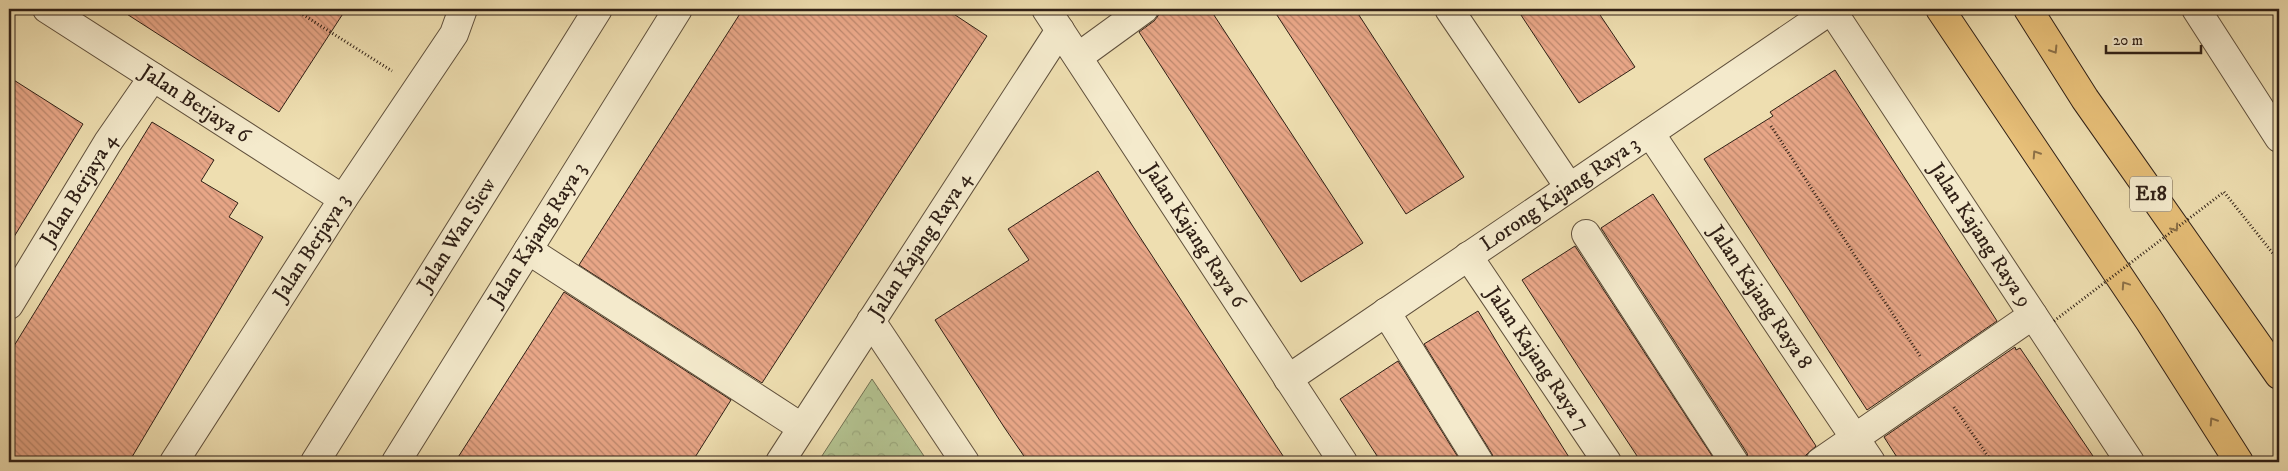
<svg xmlns="http://www.w3.org/2000/svg" width="2288" height="471" font-family="'IM FELL DW Pica',serif">
<defs>
<pattern id="park-crowns" width="20" height="18" patternUnits="userSpaceOnUse" patternTransform="scale(1.25)"><rect width="20" height="18" fill="#b3c290"/><path d="M2 6a3 3 0 1 1 6 0M12 15a3 3 0 1 1 6 0" fill="none" stroke="#9aa67b"/></pattern>
<pattern id="building-back-hatch" width="6" height="6" patternUnits="userSpaceOnUse" patternTransform="scale(1.25)"><rect width="6" height="6" fill="#e8a687"/><path d="M-1 5l2 2M0 0l6 6M5-1l2 2" fill="none" stroke="#bc876d"/></pattern>
</defs>
<rect width="100%" height="100%" fill="#eedeb0"/>
<filter id="stains"><feTurbulence type="fractalNoise" baseFrequency=".004" numOctaves="4"/><feColorMatrix values="0 0 0 0 .2 0 0 0 0 .09 0 0 0 0 .02 0 0 0 .5 -.17"/></filter>
<radialGradient id="worn" r=".72"><stop offset=".6" stop-color="#630" stop-opacity="0"/><stop offset="1" stop-color="#630" stop-opacity=".3"/></radialGradient>
<path fill="url(#park-crowns)" stroke="#727153" d="M872 379 928 462H818Z"/>
<path fill="url(#building-back-hatch)" stroke="#302016" d="M119 9H346L279 112Z
M743 9H946L987 36 762 383 579 265Z
M1159 9H1210L1363 243 1301 282 1139 32 1154 21 1158 16Z
M1273 9H1355L1464 177 1406 214Z
M1517 9H1596L1635 67 1579 103Z
M1835 70 1997 321 1867 410 1704 159 1773 116 1770 112Z
M9 77 83 124 9 245Z
M152 122 214 160 201 181 238 203 229 217 263 237 129 462H9V354Z
M1098 171 1132 225 1287 462H1028L1004 427 935 320 1029 260 1008 229Z
M1653 194 1816 446 1806 455 1805 462H1749L1747 453 1601 228Z
M1575 246 1716 462H1641L1581 371 1522 280Z
M564 292 731 400 692 462H455Z
M1478 311 1501 349 1572 462H1495L1492 454 1424 344Z
M2015 347 2016 350 2020 348 2097 462H1900L1884 437Z
M1398 361 1461 462H1381L1340 399Z"/>
<g fill="none" stroke-linecap="round" stroke-linejoin="round">
<g stroke="#60503c" stroke-width="30">
<g id="minor">
<path id="s1" d="M47 9 343 199"/>
<path id="s2" d="M1046 9 1343 462"/>
<path d="M1449 9 1569 187"/>
<path id="s3" d="M1831 9 2130 462"/>
<path d="M2196 9 2279 138"/>
<path d="M1078 57 1144 9"/>
<path id="s4" d="M1650 133 1871 462"/>
<path d="M1586 234 1734 462"/>
<path d="M528 250 801 427"/>
<path id="s5" d="M1468 256 1607 462"/>
<path id="s6" d="M9 305 108 142 153 77"/>
<path d="M1386 312 1479 462"/>
<path d="M871 321 965 462"/>
<path id="s7" d="M1288 379 1831 10"/>
<path id="s8" d="M174 462 343 199 454 34 463 9"/>
<path id="s9" d="M315 462 598 9"/>
<path id="s10" d="M396 462 678 9"/>
<path id="s11" d="M780 462 1060 30"/>
<path d="M1820 462 2033 315"/>
</g>
</g>
<g stroke="#302016" stroke-width="30">
<path id="highway" d="M1940 9 2150 322 2239 462
M2028 9 2085 99 2279 375"/>
</g>
<path stroke="#302016" stroke-width="3" stroke-dasharray="1 2.5" stroke-linecap="butt" d="M294 9 392 71
M1771 126 1920 356
M2224 192 2279 261
M1954 407 1992 462"/>
<use href="#minor" stroke="#f4eacc" stroke-width="28"/>
<use href="#highway" stroke="#e7bf78" stroke-width="28"/>
<path stroke="#302016" stroke-width="3" stroke-dasharray="1 2.5" stroke-linecap="butt" d="M2054 321 2224 192"/>
</g>
<defs><path id="oneway-chevron" d="M-2-3.5L2.5 0L-2 3.5" fill="none" stroke-width="1.6" stroke-linecap="round" stroke-linejoin="round" transform="scale(1.25)"/></defs>
<g stroke="#8c7047">
<use href="#oneway-chevron" transform="translate(2054 50) rotate(58)"/>
<use href="#oneway-chevron" transform="translate(2036 154) rotate(-123)"/>
<use href="#oneway-chevron" transform="translate(2175 228) rotate(55)"/>
<use href="#oneway-chevron" transform="translate(2125 285) rotate(-124)"/>
<use href="#oneway-chevron" transform="translate(2213 421) rotate(-123)"/>
</g>
<g text-anchor="middle" dominant-baseline="central" stroke-width="4.5" stroke-linejoin="round" paint-order="stroke">
<rect fill="#f4eacc" stroke="#6b5d4d" stroke-width="1" x="2130" y="176.5" width="42" height="35" rx="4"/>
<g font-size="20" font-weight="bold" fill="#302016">
<text x="2151" y="194">E18</text>
</g>
<g font-size="21" fill="#302016" stroke="#f4eacc">
<text stroke="none"><textPath href="#s1" startOffset="176">Jalan Berjaya 6</textPath></text>
<text stroke="none"><textPath href="#s6" startOffset="135">Jalan Berjaya 4</textPath></text>
<text stroke="none"><textPath href="#s7" startOffset="329">Lorong Kajang Raya 3</textPath></text>
<text stroke="none"><textPath href="#s10" startOffset="268">Jalan Kajang Raya 3</textPath></text>
<text stroke="none"><textPath href="#s9" startOffset="268">Jalan Wan Siew</textPath></text>
<text stroke="none"><textPath href="#s2" startOffset="271">Jalan Kajang Raya 6</textPath></text>
<text stroke="none"><textPath href="#s3" startOffset="271">Jalan Kajang Raya 9</textPath></text>
<text stroke="none"><textPath href="#s11" startOffset="258">Jalan Kajang Raya 4</textPath></text>
<text stroke="none"><textPath href="#s8" startOffset="255">Jalan Berjaya 3</textPath></text>
<text stroke="none"><textPath href="#s4" startOffset="198">Jalan Kajang Raya 8</textPath></text>
<text stroke="none"><textPath href="#s5" startOffset="124">Jalan Kajang Raya 7</textPath></text>
</g>
</g>
<rect width="2288" height="471" fill="none" stroke="#eedeb0" stroke-width="30"/>
<rect x="10" y="10" width="2268" height="451" fill="none" stroke="#302016" stroke-width="2.5"/>
<rect x="15" y="15" width="2258" height="441" fill="none" stroke="#302016"/>
<path d="M2106 45v8h95v-8" fill="none" stroke="#302016" stroke-width="2.5"/>
<text x="2113" y="45" font-size="15" fill="#302016" stroke="#f4eacc" stroke-width="4" paint-order="stroke">20 m</text>
<rect width="100%" height="100%" filter="url(#stains)"/>
<rect width="100%" height="100%" fill="url(#worn)"/>
</svg>
